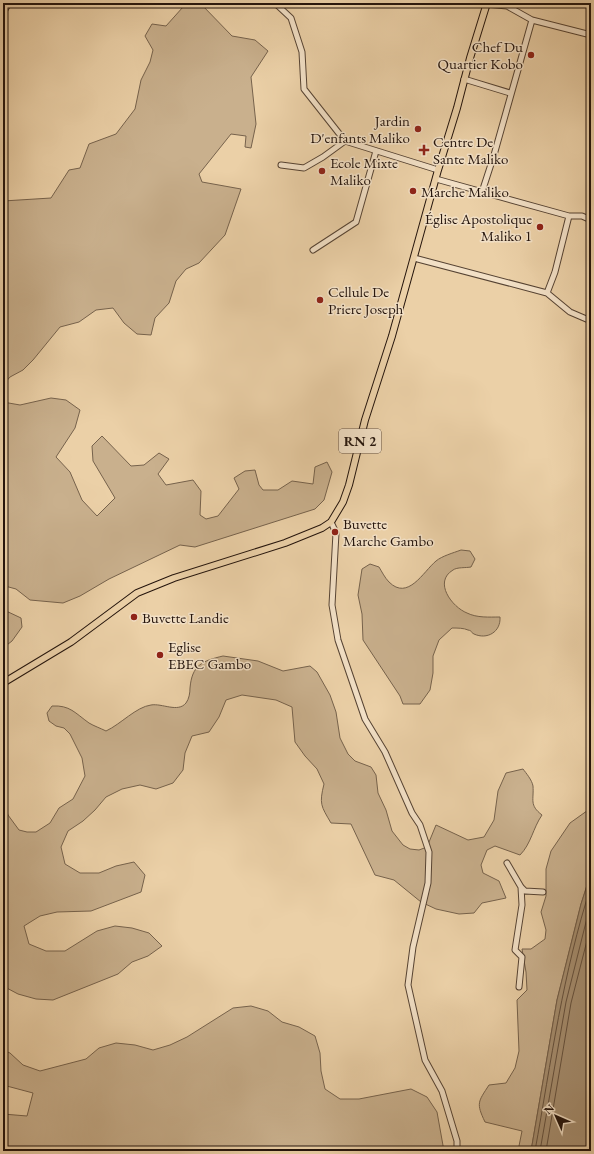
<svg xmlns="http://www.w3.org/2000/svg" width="594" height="1154" font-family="'EB Garamond',serif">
<rect width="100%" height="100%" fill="#ebd0a7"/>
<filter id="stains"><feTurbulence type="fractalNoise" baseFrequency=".005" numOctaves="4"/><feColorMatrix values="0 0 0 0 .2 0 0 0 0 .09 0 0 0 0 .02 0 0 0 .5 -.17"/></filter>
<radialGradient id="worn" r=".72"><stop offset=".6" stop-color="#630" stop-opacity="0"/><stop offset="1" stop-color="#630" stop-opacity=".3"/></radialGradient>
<path fill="#c9b08d" stroke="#76624c" d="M183 3H202L201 4 232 36 255 40 268 51 251 77 256 124 251 148 245 147 246 136 231 134 199 174 202 182 241 189 225 235 199 263 186 269 176 281 169 303 155 318 151 335 137 334 124 323 113 308 96 310 79 322 60 327 33 360 23 370 10 377 3 385V201L51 198 69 170 80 168 89 144 116 134 135 109 141 80 150 62 153 50 145 36 152 24 166 26 183 7Z
M51 398 66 400 80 410 75 428 56 457 70 472 82 500 97 516 115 498 93 461 92 446 102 436 131 466 144 465 159 453 169 459 158 474 166 485 193 480 201 491 200 515 206 519 218 516 239 489 234 478 245 471 255 470 259 485 263 490H278L292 481 313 484 315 467 327 462 332 472 324 500 315 509 195 547 180 545 109 579 80 596 63 603 30 600 16 589 5 586 3 589V402L20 405Z
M461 550 470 551 475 559 471 567C466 568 457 567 453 570 433 582 452 607 467 613 477 618 489 617 500 617 501 632 487 640 474 634 470 632 473 631 468 630 464 628 457 628 452 628L439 640 433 656V673L430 690 420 704H403L400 696 363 640 362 614 358 595 362 569 370 564 379 567C382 572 385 578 389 582 408 601 423 572 436 561 442 556 453 553 461 550Z
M3 609 4 610 21 618 22 627 12 641 3 648Z
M223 656 258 661 283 671 310 666 317 672 330 695 336 712 340 738 348 754 355 761 371 767 376 775 378 793 386 810 392 831 403 845 410 849 419 850 427 847 436 825 468 840 484 837 494 820 498 791 506 773 523 769C526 773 532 780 533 786 534 800 529 805 542 815 533 828 531 844 520 855L495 846 487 850 481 865 483 873 499 881 506 898 482 903 474 913 459 914 436 909 421 902 394 880 375 875 351 824 331 823C321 806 319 804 324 784L317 769 305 756 295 742 292 707 276 700 242 695 226 700 219 717 209 732 192 736 185 753 183 770 173 783 156 789 140 785 122 789 106 797 95 810 83 821 68 831 61 847 65 864 80 873H99L116 866 134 862 145 875 141 892 91 911 57 912 40 916 24 926 29 944 46 951H65L97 931 115 926 132 928 149 933 162 946 148 956 132 962 118 974 53 1000 36 999 18 994 3 986V775L5 780 3 798 8 815 19 830 27 832H36L50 823 59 808 73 799 85 776 82 758 70 734 64 728 56 726 49 721 47 713 52 706C70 705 75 713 89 723 94 726 100 728 106 731 121 724 136 707 151 705 162 703 178 713 186 703 189 699 190 693 190 688 192 665 202 661 223 656Z
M591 808V873L581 904 557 1000 531 1151H518L522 1131 485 1122C476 1103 478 1102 489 1085L506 1083 515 1068 519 1051 517 1000 527 990 526 972 522 949H531L545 939 546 930 541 912 546 896V869L551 851 570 823Z
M251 1006 268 1011 282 1022 299 1027 315 1036 320 1053 321 1071 325 1089 340 1099H359L411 1089 427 1097 437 1112 444 1151H3V1114L27 1116 33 1093 3 1085V1050L10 1053 23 1065 40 1071 86 1059 99 1048 116 1043 135 1045 153 1050 170 1045 187 1037 233 1008Z"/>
<path fill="#a79072" stroke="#735e49" d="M591 873V1151H531L557 1000 581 904Z"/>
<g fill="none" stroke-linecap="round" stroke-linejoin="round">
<path stroke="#66523f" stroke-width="1" d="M535 1151C551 1062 563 972 591 886
M540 1151 566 1002 591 902
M546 1151 571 1003 591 925"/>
<g stroke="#564333" stroke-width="7">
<path id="minor" d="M275 3 291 18 302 52 304 89 345 141 438 170
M486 4 507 6 532 20 591 35
M3 13 9 3
M464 79 510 93
M281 165 304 168 323 157 345 141
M436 179 569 216 555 272 547 293
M482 192 494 155 532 20
M569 216H582L591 220
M313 250 356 222 376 151
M414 258 547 293 570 312 591 321
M331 522 336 533 332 605 338 640 365 719 385 752 412 813 420 825 429 852 428 883 413 947 408 985 425 1060 442 1091 457 1141V1151
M507 863 521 887 525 891 543 892
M519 987 522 957 515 950 522 905 521 887"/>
</g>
<g stroke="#24140c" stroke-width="8">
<path id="major" d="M3 683 71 642 137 593 174 578 285 543 322 528 331 522 343 502 349 485 365 420 392 336 438 170 457 108 470 58 487 3"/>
</g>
<use href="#minor" stroke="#f2e0c6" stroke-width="5"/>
<use href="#major" stroke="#ebd0a7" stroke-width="6"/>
</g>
<g fill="#8f2418" stroke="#f2e0c6" stroke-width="1.5">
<circle cx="531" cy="55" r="4"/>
<circle cx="418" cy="129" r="4"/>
<path d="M422 144h4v4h4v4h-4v4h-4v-4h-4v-4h4z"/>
<circle cx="322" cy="171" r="4"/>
<circle cx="413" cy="191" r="4"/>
<circle cx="540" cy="227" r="4"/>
<circle cx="320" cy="300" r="4"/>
<circle cx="335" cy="532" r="4"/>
<circle cx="134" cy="617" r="4"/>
<circle cx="160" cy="655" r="4"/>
</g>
<g text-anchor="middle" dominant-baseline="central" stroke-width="3" stroke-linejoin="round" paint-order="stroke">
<rect fill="#f2e0c6" stroke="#625144" stroke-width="1" x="339" y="429" width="42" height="24" rx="3"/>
<g font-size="14" font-weight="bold" fill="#24140c">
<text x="360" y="441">RN 2</text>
</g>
<g font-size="15" fill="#24140c" stroke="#f2e0c6" text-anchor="start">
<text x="523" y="46" text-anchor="end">Chef Du<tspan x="523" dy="17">Quartier Kobo</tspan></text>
<text x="410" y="120" text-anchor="end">Jardin<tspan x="410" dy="17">D'enfants Maliko</tspan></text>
<text x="433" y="141">Centre De<tspan x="433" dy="17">Sante Maliko</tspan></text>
<text x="330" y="162">Ecole Mixte<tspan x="330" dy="17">Maliko</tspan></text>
<text x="421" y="191">Marche Maliko</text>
<text x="532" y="218" text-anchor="end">Église Apostolique<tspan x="532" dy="17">Maliko 1</tspan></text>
<text x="328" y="291">Cellule De<tspan x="328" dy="17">Priere Joseph</tspan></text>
<text x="343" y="523">Buvette<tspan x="343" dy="17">Marche Gambo</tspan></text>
<text x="142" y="617">Buvette Landie</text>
<text x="168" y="646">Eglise<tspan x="168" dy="17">EBEC Gambo</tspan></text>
</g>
</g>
<rect width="594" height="1154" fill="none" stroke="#ebd0a7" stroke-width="16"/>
<rect x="4" y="4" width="586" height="1146" fill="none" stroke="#24140c" stroke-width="2"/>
<rect x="8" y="8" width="578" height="1138" fill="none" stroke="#24140c"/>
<g transform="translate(556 1116) rotate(315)" stroke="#f2e0c6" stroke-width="3" paint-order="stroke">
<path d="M0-3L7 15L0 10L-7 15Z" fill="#24140c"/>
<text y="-6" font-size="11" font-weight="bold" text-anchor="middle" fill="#24140c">N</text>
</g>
<rect width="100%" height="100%" filter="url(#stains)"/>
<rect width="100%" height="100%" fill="url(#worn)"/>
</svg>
